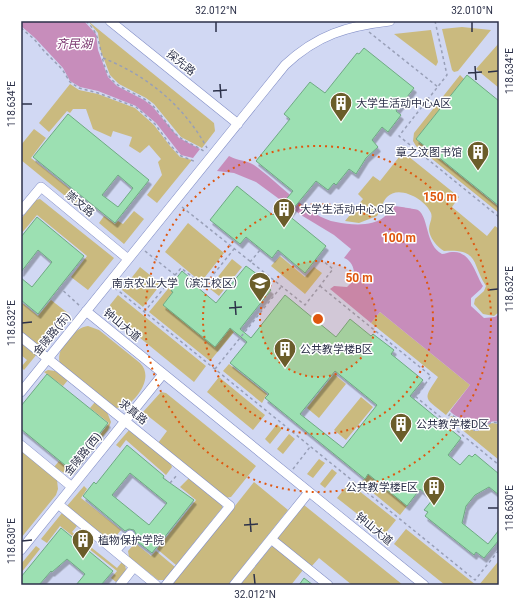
<svg xmlns="http://www.w3.org/2000/svg" width="520" height="606" font-family="Roboto,'Noto Sans SC',sans-serif">
<defs>
<filter id="shadow"><feDropShadow dx="2.5" dy="4.5" stdDeviation="0" flood-color="#0004"/></filter>
</defs>
<rect width="100%" height="100%" fill="#dfe6fe"/>
<path fill="#d1d8f3" d="M21 21H499V585H21Z"/>
<path fill="#caba7f" d="M88 21 214 123 215 131 202 148 181 137 154 104 146 98 119 84 110 75 100 49 98 33Z
M462 27 491 30 458 71 454 72 452 70 442 29Z
M431 30 438 62 436 66 394 34Z
M499 43V88L476 69Z
M460 75 464 79 416 139 499 207V213L416 146 413 141 414 133Z
M70 84 79 90 98 94 135 108 154 125 170 146 180 157 192 160 157 203 147 195 162 175 158 162 161 159 149 145 140 153 129 146 132 137 113 131 111 137 93 129 86 109H73L70 113 67 111 49 132 39 123Z
M34 129 46 138 31 158 80 197 75 204 21 160V145Z
M403 152 459 197 452 207 487 236 495 226 499 229V312L494 316 483 314 474 304 475 299 484 291 486 286C471 263 480 249 444 251 437 247 429 237 429 229 429 223 433 219 431 213 426 200 399 184 387 197 382 202 381 210 377 216L359 223 345 221 363 199 358 194 373 176 380 181Z
M40 199 114 258 88 290 71 277 87 256 37 215 21 234V219L36 200Z
M134 211 144 219 124 244 99 223 104 216 115 224 118 221 123 224Z
M188 223 224 253 201 282 165 252Z
M280 256 305 277 314 267 322 273 305 294 271 266Z
M232 259 242 267 219 296 209 288Z
M140 267 161 284 143 307 122 290Z
M172 284 174 286 171 290 173 292 163 305 176 315 192 308 182 320 195 331 212 324 202 336 215 347 230 328 234 332 210 361 149 312Z
M118 295 206 366 194 382 112 315 110 305Z
M51 300 69 314 41 348 21 332V302L38 316Z
M380 312 470 385 446 415C424 397 422 401 438 377L371 323Z
M88 326 99 330 140 363C154 377 138 398 125 407L116 408 60 364C55 350 73 328 88 326Z
M21 341 37 354 24 370 21 367 27 360 21 355Z
M229 364 267 394 262 403 223 371Z
M48 370 55 371 68 380 63 386 44 372Z
M334 374 346 384 319 418 307 408Z
M219 377 265 415 253 430 207 392Z
M161 392 166 393 256 466 231 497 225 498 158 443 167 431 143 412Z
M361 397 373 407 346 440 334 430Z
M95 402 107 412 111 422 108 430 98 442 96 440 109 423 90 408Z
M451 416 465 422 474 431H478L492 423 499 424V460L449 419Z
M277 424 282 429 270 444 265 439Z
M130 429 171 464 172 467 166 475 126 440 120 448 116 445Z
M289 434 295 439 283 454 277 449Z
M21 450 57 480 58 489 56 495 21 538Z
M319 459 325 463 313 478 307 474Z
M59 461 71 470 76 466 78 468 71 473H64L54 467Z
M332 469 337 473 325 488 320 484Z
M368 474 407 506 400 515 361 483Z
M189 478 222 505V508L176 565 157 549 196 500 180 487Z
M254 482 288 510 228 585H172Z
M349 483 396 520 384 535 337 498Z
M84 486 87 489 81 498 121 530 113 540H109L67 506Z
M304 505 403 585H352L319 558 311 567 277 539Z
M62 513 77 526 72 532 117 568 122 562 125 565 126 570 116 582 111 578 117 571 60 526 47 543 41 539Z
M406 529 476 585H445L394 544Z
M135 543 151 556 156 551 175 567 164 580H158L129 557 128 551Z
M36 546 40 549 21 573V564Z
M273 546 303 570 291 585H240L270 548Z
M499 561V585H479L497 563Z"/>
<path fill="#c78dbb" d="M21 21H84L96 34 98 50 108 77 117 86 144 100 152 106 179 138 200 149 193 158 181 155 156 123 136 106 98 91 80 87 70 81 63 68 35 38 21 26Z
M229 156C237 161 247 160 254 165 277 181 310 218 336 222 351 225 372 227 384 217 388 214 389 207 394 206 396 206 416 209 418 210 429 217 425 245 442 254 445 254 449 252 452 252 471 250 476 276 483 286L481 289 471 298V306L484 318 495 317 499 314V422C488 418 482 431 476 429 472 428 469 423 466 421 460 417 455 417 450 411L470 385 380 312 371 323 330 289 334 286 347 287 353 281C356 272 353 261 344 258L351 249 334 235 301 215 256 182 234 173 217 171Z"/>
<path fill="#9ce0b2" stroke="#6eaa82" fill-rule="evenodd" filter="url(#shadow)" d="M364 48 414 88 396 111 401 115 388 132 382 127 372 140 378 147 366 158 356 174 349 169 336 185 334 183 328 190 316 181 288 215 326 246 305 273 278 250 272 258 246 237 240 244 210 220 237 186 273 215 293 191 256 161 290 119 284 114 310 82 325 93 357 53 359 54Z
M467 75 499 101V206L416 139Z
M68 114 149 180 115 223 33 157ZM118 175 133 188 118 207 102 195Z
M37 217 84 256 38 314 21 300V278L32 287 52 262 38 250 21 272V237Z
M246 266 261 277 259 280 271 290 240 329 251 338 285 295 336 337 350 319 371 336 373 334 394 350 391 354 423 380 410 396 461 438 448 455 460 465 469 455 472 457 475 454 499 474V495L489 487 475 495 466 506 462 523 488 544 499 530V540L484 558 476 552 474 555 425 516 428 512 424 510 433 499 420 489 407 506 368 474 365 479 265 398 269 394 230 363 247 342 230 328 215 347 163 305 173 292 171 291 174 286 172 284 182 271 197 284 196 286 216 303ZM335 371 377 405 343 448 300 414Z
M47 374 108 423 71 470 21 429V406Z
M127 445 164 476 163 478 194 500 152 553 134 539 136 534 134 530 129 529 125 531 83 496 94 482 96 484ZM130 473 167 503 149 525 112 495Z
M61 528 113 571 101 585H76L85 574 67 559 52 572 51 571 39 585H21V577Z
M304 578 313 585H299Z"/>
<g fill="none" stroke-linecap="round" stroke-linejoin="round">
<g stroke="#838fc7" stroke-width="10">
<path id="minor" d="M110 21 238 124
M21 211 41 187 128 259
M86 311 424 585
M21 337 230 506 166 585
M21 392 285 65C317 35 347 26 390 21
M21 445 72 487
M58 504 156 585
M271 539 328 585
M21 550 163 374
M115 551 130 535
M120 585 134 567
M234 585 309 492"/>
</g>
<path stroke="#989fb7" stroke-width="1.5" stroke-dasharray="3 3" stroke-linecap="butt" d="M86 21C104 37 98 57 109 76 117 89 135 92 147 101 161 111 166 126 179 137 187 143 197 146 205 152
M435 21 447 75 399 136 499 217
M21 28 34 39 44 51 62 69 70 82 79 88 98 93 136 107 155 124 171 146 181 156 196 162
M369 32 438 87
M103 58C148 76 184 106 207 148
M182 207 305 305 333 269 318 257
M87 214 94 206
M145 251 175 275
M250 262 261 249
M320 286 431 376 416 397 499 465
M59 287 80 306
M115 288 475 580 499 550
M144 312 181 268 204 286 234 249
M215 369 281 287
M445 421 450 414 458 419 465 421 474 430H478L492 422 499 423
M293 469 310 447
M170 483 178 474"/>
<use href="#minor" stroke="#fff" stroke-width="9"/>
</g>
<path fill="none" stroke="#2c3149" stroke-width="1.5" d="M216 22V32M472 22V32M475 66 476 80M488 72 498 71M468 73 482 72M220 84 221 98M213 91 227 90M22 104H32M488 290 498 289M235 301 236 315M229 308 242 307M22 323 32 322M488 508H498M250 518 251 532M244 525 258 524M22 541 32 540M254 574 255 584"/>
<circle cx="318" cy="319" r="58" fill="#df570f" fill-opacity=".12"/>
<g fill="none" stroke="#df570f" stroke-width="2" stroke-dasharray="2 4">
<circle cx="318" cy="319" r="58"/>
<circle cx="318" cy="319" r="115"/>
<circle cx="318" cy="319" r="173"/>
</g>
<defs>
<g id="building-pin" transform="scale(1.15)"><path d="M0 17L-7.5 6A9.5 9.5 0 1 1 7.5 6Z" fill="#6b5d2a" stroke="#fff"/><path d="M-4-6H4V6H1V3H-1V6H-4ZM-2.5-4.3h1.7v1.8h-1.7ZM.8-4.3h1.7v1.8H.8ZM-2.5-1h1.7V.8h-1.7ZM.8-1h1.7V.8H.8Z" fill="#fff"/></g>
<g id="university-pin" transform="scale(1.15)"><path d="M0 17L-7.5 6A9.5 9.5 0 1 1 7.5 6Z" fill="#6b5d2a" stroke="#fff"/><path d="M0-5L7-2L0 1L-7-2ZM-4 1L0 2.5L4 1V4Q0 6-4 4Z" fill="#fff"/></g>
</defs>
<g fill-rule="evenodd">
<use href="#building-pin" x="341" y="103"/>
<use href="#building-pin" x="478" y="152"/>
<use href="#building-pin" x="284" y="209"/>
<use href="#university-pin" x="260" y="283"/>
<use href="#building-pin" x="285" y="349"/>
<use href="#building-pin" x="401" y="424"/>
<use href="#building-pin" x="434" y="487"/>
<use href="#building-pin" x="83" y="540"/>
</g>
<g text-anchor="middle" dominant-baseline="central" stroke-width="3" stroke-linejoin="round" paint-order="stroke">
<g font-size="11" fill="#2c3149" stroke="#fff">
<text transform="translate(181 63) rotate(39)">探先路</text>
<text transform="translate(80 204) rotate(40)">崇文路</text>
<text transform="translate(122 325) rotate(39)">钟山大道</text>
<text transform="translate(52 334) rotate(-51)">金陵路(东)</text>
<text transform="translate(133 412) rotate(39)">求真路</text>
<text transform="translate(83 454) rotate(-51)">金陵路(西)</text>
<text transform="translate(374 529) rotate(39)">钟山大道</text>
</g>
<g font-size="11" fill="#2c3149" stroke="#fff" text-anchor="start">
<text x="356" y="103">大学生活动中心A区</text>
<text x="462" y="152" text-anchor="end">章之汶图书馆</text>
<text x="300" y="209">大学生活动中心C区</text>
<text x="244" y="283" text-anchor="end">南京农业大学（滨江校区）</text>
<text x="300" y="349">公共教学楼B区</text>
<text x="416" y="424">公共教学楼D区</text>
<text x="418" y="487" text-anchor="end">公共教学楼E区</text>
<text x="98" y="540">植物保护学院</text>
</g>
<g font-size="12" font-style="italic" fill="#7a346e" stroke="#fff">
<text x="74" y="44">齐民湖</text>
</g>
</g>
<circle cx="318" cy="319" r="6" fill="#df570f" stroke="#fff" stroke-width="2"/>
<g font-size="12" text-anchor="middle" font-weight="bold" fill="#df570f" stroke="#fff" stroke-width="3" stroke-linejoin="round" paint-order="stroke">
<text x="440" y="201">150 m</text>
<text x="399" y="242">100 m</text>
<text x="359" y="282">50 m</text>
</g>
<rect width="520" height="606" fill="none" stroke="#ffffff" stroke-width="44"/>
<rect x="22" y="22" width="476" height="562" fill="none" stroke="#2c3149" stroke-width="1.5"/>
<g font-size="10" text-anchor="middle" fill="#2c3149">
<text x="216" y="14">32.012°N</text>
<text x="472" y="14">32.010°N</text>
<text transform="translate(509 71) rotate(-90)" y="4">118.634°E</text>
<text transform="translate(11 104) rotate(-90)" y="4">118.634°E</text>
<text transform="translate(509 289) rotate(-90)" y="4">118.632°E</text>
<text transform="translate(11 323) rotate(-90)" y="4">118.632°E</text>
<text transform="translate(509 508) rotate(-90)" y="4">118.630°E</text>
<text transform="translate(11 541) rotate(-90)" y="4">118.630°E</text>
<text x="255" y="598">32.012°N</text>
</g>
</svg>
